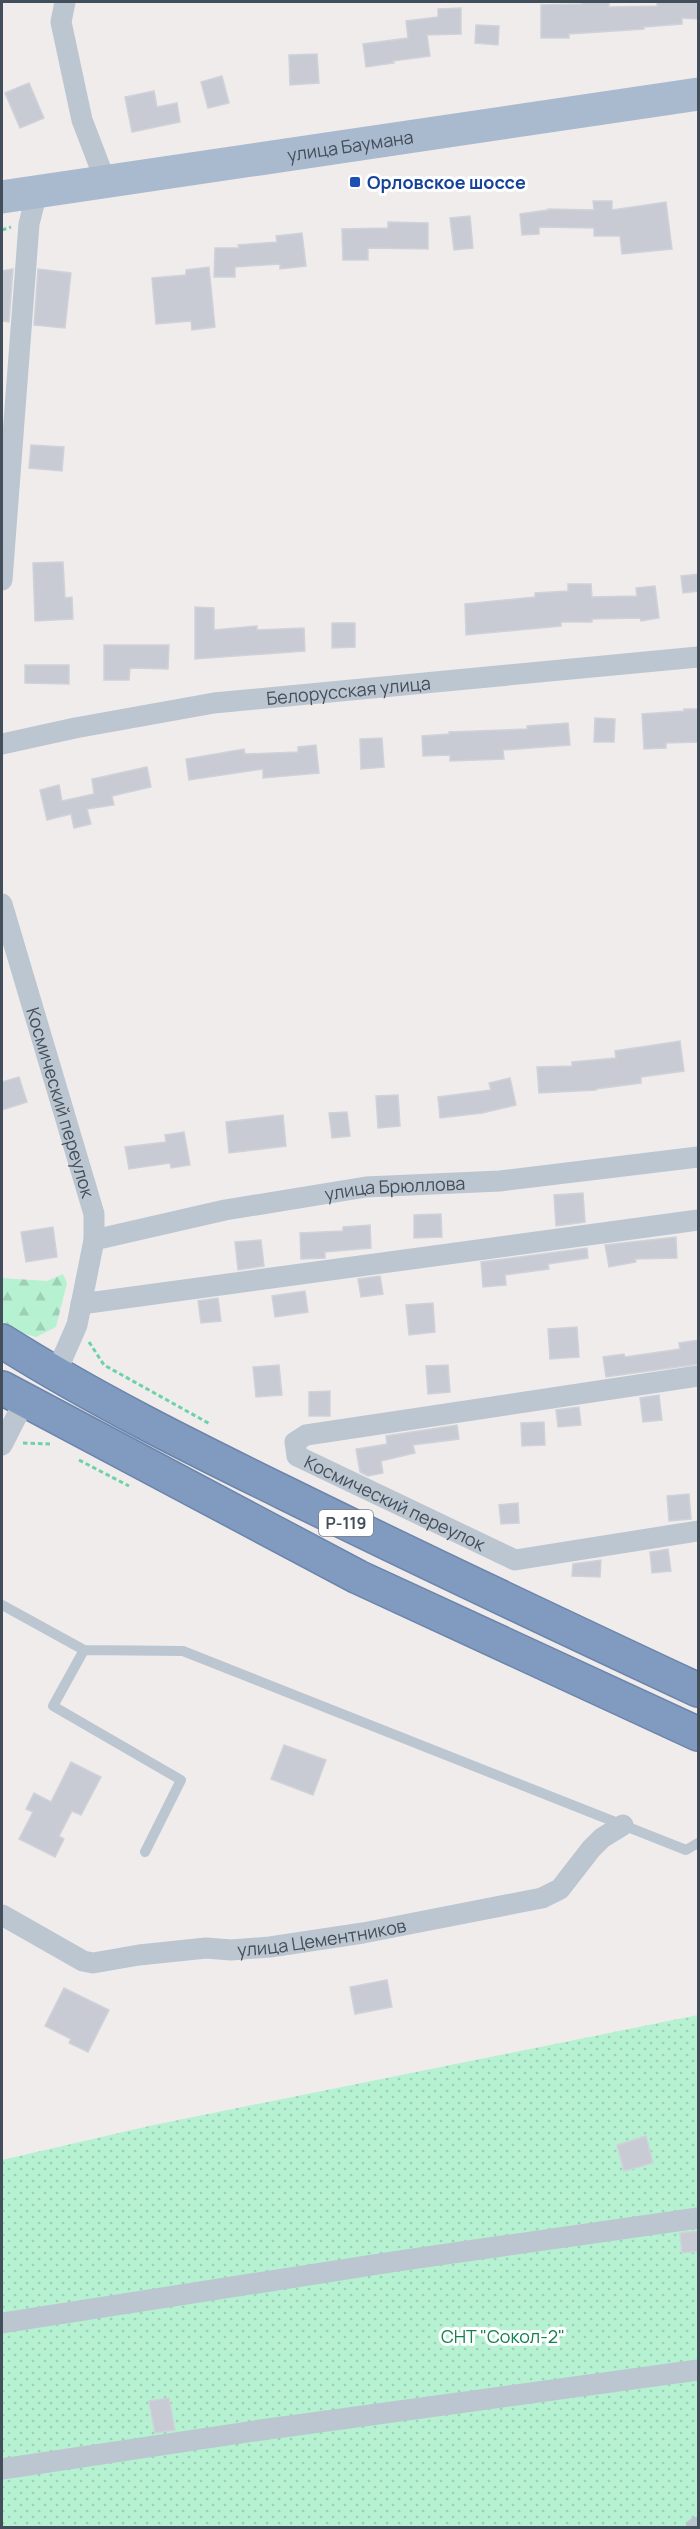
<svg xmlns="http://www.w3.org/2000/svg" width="700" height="2529" font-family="Manrope,sans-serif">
<defs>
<pattern id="grass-dots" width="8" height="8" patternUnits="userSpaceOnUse" patternTransform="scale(1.5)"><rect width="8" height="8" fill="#b6f1d2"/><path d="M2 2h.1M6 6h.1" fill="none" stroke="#9ed0b7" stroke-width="1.8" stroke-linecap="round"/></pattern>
<pattern id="forest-firs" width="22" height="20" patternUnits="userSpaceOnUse" patternTransform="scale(1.5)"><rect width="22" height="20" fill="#b6f1d2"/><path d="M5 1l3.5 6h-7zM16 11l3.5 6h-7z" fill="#9ed0b7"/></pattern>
</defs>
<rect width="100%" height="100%" fill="#f0ecec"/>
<path fill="url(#grass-dots)" d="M698 2015V2527H2V2160L149 2126Z"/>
<path fill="url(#forest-firs)" d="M63 1274 67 1283 56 1327 36 1337 15 1331 2 1321V1278L47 1281Z"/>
<path fill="#c8cbd3" stroke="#d0d2d9" stroke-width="1.5" d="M582 2H609V7L657 6V2H699V19L682 18V24L644 27V29L569 34V38H541V5L582 4Z
M461 8V34L427 35 430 56 393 61 394 63 366 67 363 44 408 38 406 21 438 17V9Z
M476 25 499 26 498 45 475 43Z
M317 54 319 83 290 85 289 55Z
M222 76 229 103 208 108 201 82Z
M29 83 44 118 20 128 5 93Z
M154 91 157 107 177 103 180 122 132 132 125 97Z
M593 201H612V210L666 202 672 249 622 254 620 236H594V228L539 227V234L522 235 520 214 548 210V209L594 210Z
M470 216 473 248 454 250 450 218Z
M388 222 428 223V249L368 248V260H343L342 229 388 228Z
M302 233 306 266 280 269V264L235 267V277H214L215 248H239L238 245 277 242 276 236Z
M209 267 215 327 192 330 191 321 156 324 152 278 186 275V270Z
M13 269 9 322 2 321V271Z
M38 269 71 273 65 328 34 325Z
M31 445 64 447 62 471 29 468Z
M63 562 65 598 72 597 73 619 35 621 33 563Z
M699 574V591L683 593 681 576Z
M568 584H591L592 597 637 596 636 588 655 586 659 618 641 621 640 618 592 619V622H561V626L466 635 465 604 535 597V593L568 591Z
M195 607 214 608V630L257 626V630L304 628 305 651 195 659Z
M332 623H355V647L332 648Z
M104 645H169L168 669 130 668 129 680H104Z
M25 665H69V684L25 683Z
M684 709H699V742L666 743V748L644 749 642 714 684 711Z
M595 718 615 719 614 742H594Z
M568 723 570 745 503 750 504 759 450 761V755L423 756 422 736 449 734V732L527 729V726Z
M382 738 384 767 361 769 360 739Z
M316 745 319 773 263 778V769L189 780 186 759 244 749 245 754 298 752V747Z
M147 767 151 787 112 796 114 805 87 809 91 824 74 828 71 814 47 820 40 790 59 785 62 801 94 794 92 779Z
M680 1041 684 1071 641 1077V1083L596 1089V1090L539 1093 537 1067 572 1066V1062L616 1058 615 1051Z
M19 1077 27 1102 2 1110V1082Z
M510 1078 516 1105 482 1113 440 1118 438 1097 491 1090 489 1083Z
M398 1095 400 1126 378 1128 376 1096Z
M347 1112 350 1136 332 1138 329 1113Z
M283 1115 286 1146 229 1153 226 1122Z
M184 1132 190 1165 171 1168 170 1163 129 1169 125 1147 166 1142 165 1135Z
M583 1193 585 1222 556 1226 554 1195Z
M441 1214 442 1237 414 1238V1215Z
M370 1225 371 1248 325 1252V1258L301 1259 300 1233 343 1231V1227Z
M53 1227 57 1257 26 1262 21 1232Z
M676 1237 677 1258 635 1259 636 1262 609 1267 605 1245Z
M261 1240 264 1266 238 1270 235 1242Z
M587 1248 588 1258 548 1264 549 1269 505 1275 506 1285 483 1287 481 1262Z
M380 1276 383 1294 361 1297 358 1279Z
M305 1291 308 1312 275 1317 272 1296Z
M218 1298 221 1321 201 1323 198 1301Z
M433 1303 435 1332 409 1335 406 1305Z
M577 1327 579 1357 550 1359 548 1329Z
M699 1340V1364L606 1377 603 1357 624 1354 625 1357 680 1349 679 1343Z
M279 1365 282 1395 256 1397 253 1367Z
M448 1365 450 1392 428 1394 426 1366Z
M330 1391V1416H309V1392Z
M659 1395 662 1420 643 1422 640 1398Z
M579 1407 581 1425 558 1427 556 1410Z
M544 1422 545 1445 522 1446 521 1423Z
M457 1425 459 1439 413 1445 415 1453 381 1461 383 1473 368 1476 360 1472 356 1449 387 1444 386 1436Z
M689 1494 691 1519 669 1521 667 1496Z
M518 1503 519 1523 501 1524 499 1505Z
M668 1549 671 1571 652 1573 650 1552Z
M601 1560 600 1577 572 1576 573 1564Z
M284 1745 326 1760 313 1795 271 1779Z
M71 1762 101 1777 81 1815 72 1811 59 1836 64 1839 55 1857 19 1839 33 1812 26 1809 34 1793 51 1802Z
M387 1980 392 2007 355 2014 350 1987Z
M64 1988 109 2010 88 2052 69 2043 71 2039 45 2026Z
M646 2136 653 2163 624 2171 617 2145Z
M699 2231V2251L682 2253 680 2233Z
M169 2398 175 2430 155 2433 149 2401Z"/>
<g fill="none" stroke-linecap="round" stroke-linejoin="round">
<g stroke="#6b85ab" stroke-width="36">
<path id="highway" d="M2 1341C94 1399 191 1447 289 1495 425 1562 561 1626 698 1690
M2 1388 358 1577 698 1734"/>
</g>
<path stroke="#6cd2a7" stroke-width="3" stroke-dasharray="4.5 3" stroke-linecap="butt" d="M2 230 11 227
M89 1342 104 1365 210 1424
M23 1443 53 1444
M79 1460 129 1486"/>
<path stroke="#bbc6d0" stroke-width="10" d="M2 1605 84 1650 53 1706 181 1780 145 1852
M84 1650 183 1651 686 1850 698 1843"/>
<g stroke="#bbc6d0" stroke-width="21">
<path d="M65 2 61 22 82 120 105 180"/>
<path d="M2 580 29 224 37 192"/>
<path id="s1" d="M2 744 75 728 214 703 698 657"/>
<path id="s2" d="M2 904 94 1214V1240L77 1325 55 1375"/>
<path id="s3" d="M94 1240 225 1210 366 1187 500 1181 698 1157"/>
<path d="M81 1304 698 1220"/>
<path id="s4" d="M698 1376 306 1435 295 1442 297 1456 515 1560 698 1531"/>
<path d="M2 1445 24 1402"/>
<path id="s5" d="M2 1915 83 1961 93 1963 139 1955 206 1948 231 1950 270 1947 363 1933 542 1898 560 1889 591 1849 602 1838 623 1825"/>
<path d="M2 2323 398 2261 698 2218"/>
<path d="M2 2469 261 2430 698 2370"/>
<path d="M696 2528 698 2527"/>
</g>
<path stroke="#a9b9ce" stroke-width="33" id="s6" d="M2 197 698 94"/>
<use href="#highway" stroke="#809ac0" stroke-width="33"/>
</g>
<rect fill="#1a4fb4" stroke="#fff" stroke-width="2" x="349" y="176" width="12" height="12" rx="3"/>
<g text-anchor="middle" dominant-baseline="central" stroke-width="6" stroke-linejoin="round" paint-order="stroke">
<rect fill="#fff" stroke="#7b838c" stroke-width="1.5" x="319" y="1510" width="54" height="26" rx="4.5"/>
<g font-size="16" font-weight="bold" fill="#434e5b">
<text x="346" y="1523">Р-119</text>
</g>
<g font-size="18" fill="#434e5b" stroke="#fff">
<text stroke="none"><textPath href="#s6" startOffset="352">улица Баумана</textPath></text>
<text stroke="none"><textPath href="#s1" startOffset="351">Белорусская улица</textPath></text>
<text stroke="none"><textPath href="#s2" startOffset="207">Космический переулок</textPath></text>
<text stroke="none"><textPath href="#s3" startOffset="306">улица Брюллова</textPath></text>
<text stroke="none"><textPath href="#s4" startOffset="532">Космический переулок</textPath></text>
<text stroke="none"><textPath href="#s5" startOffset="334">улица Цементников</textPath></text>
</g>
<g font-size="18" font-weight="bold" fill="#164399" stroke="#fff" text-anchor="start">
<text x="367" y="182">Орловское шоссе</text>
</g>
<g font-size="18" fill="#108151" stroke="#fff">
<text x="503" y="2336">СНТ "Сокол-2"</text>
</g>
</g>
<rect width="700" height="2529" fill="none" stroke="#434e5b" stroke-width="6"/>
</svg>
